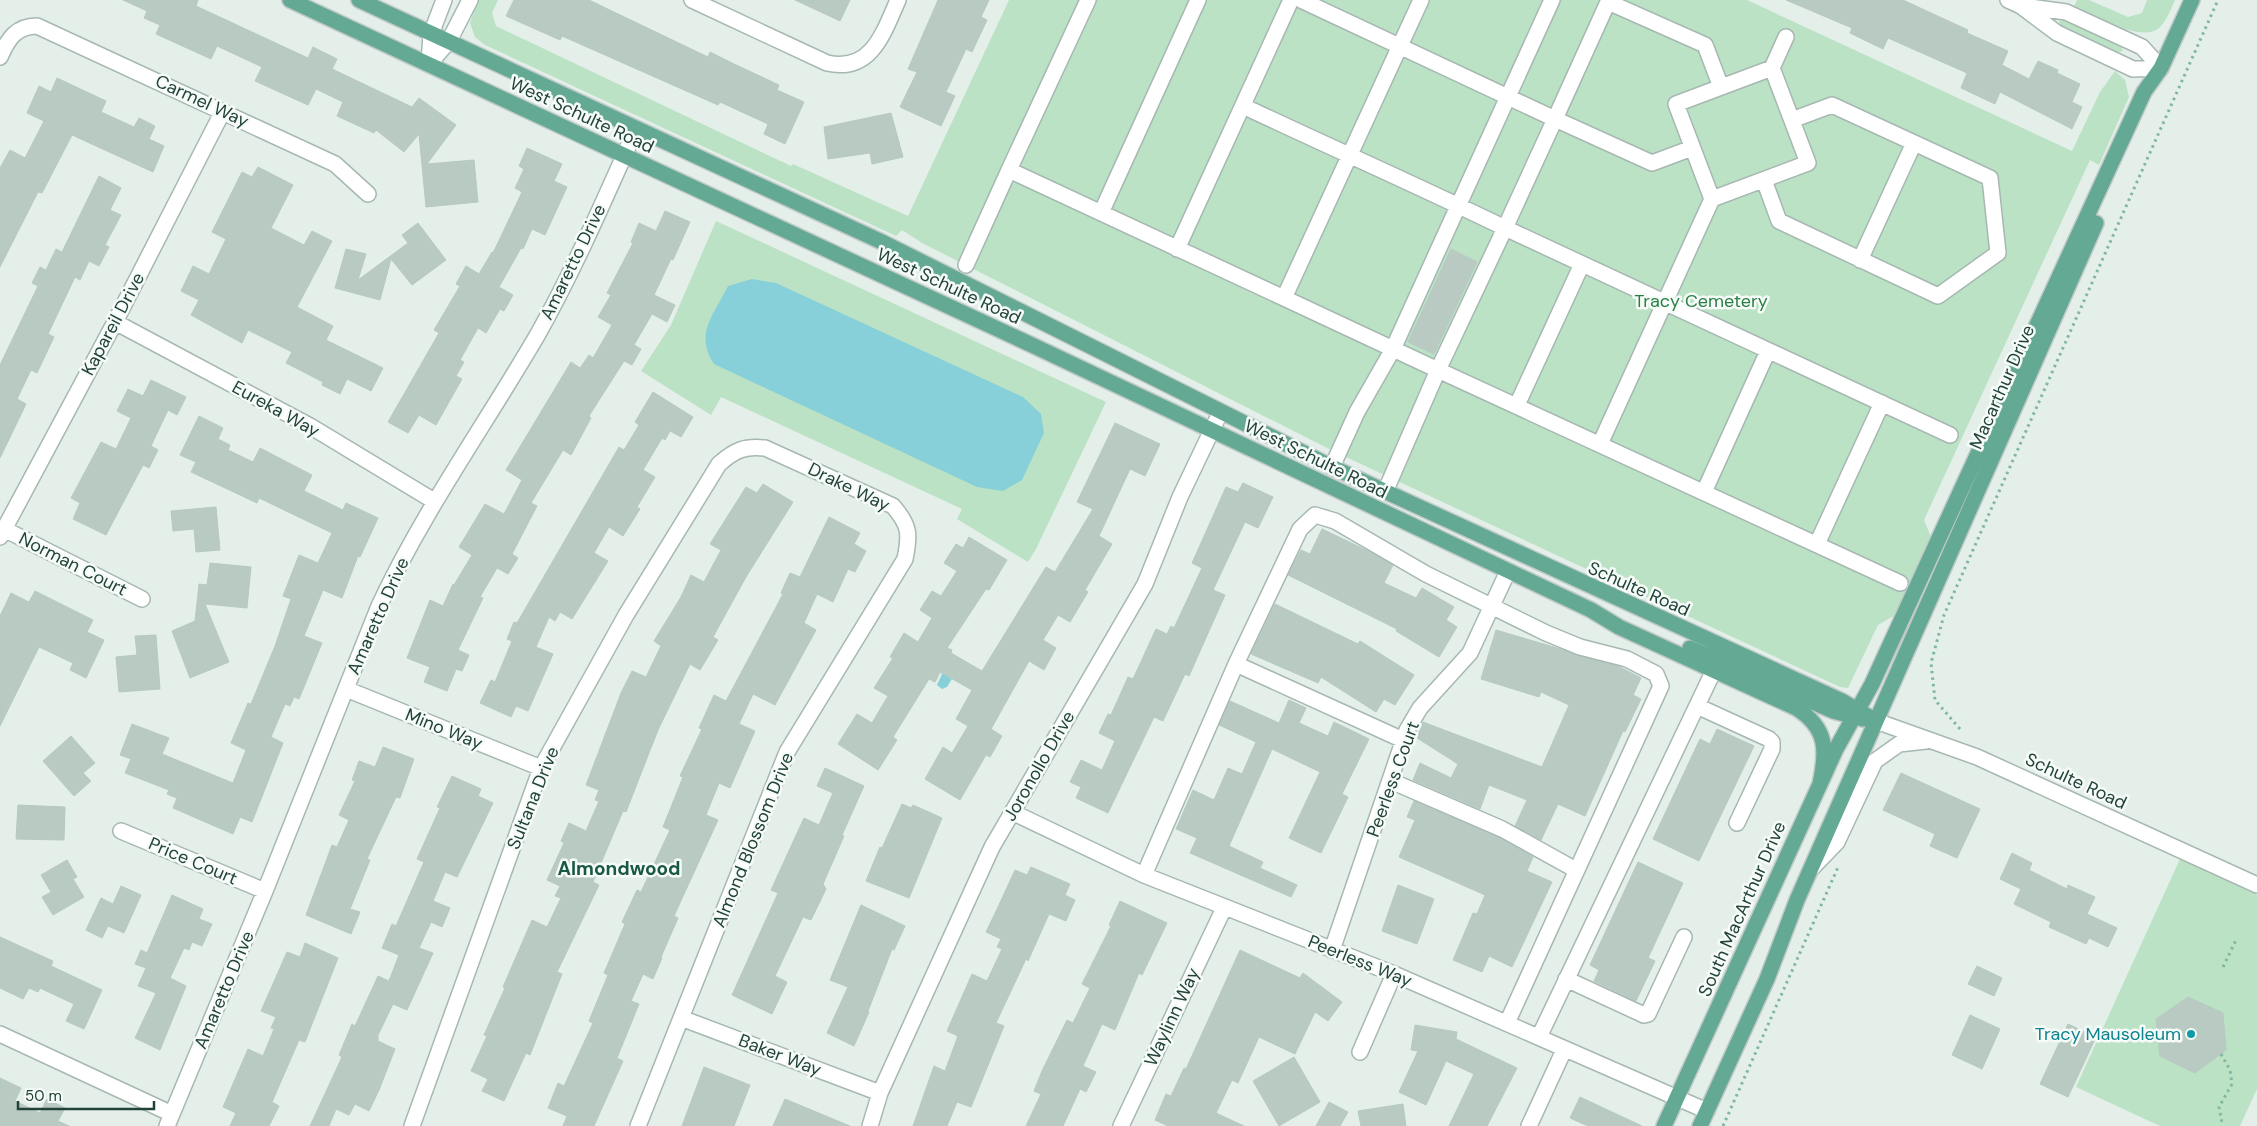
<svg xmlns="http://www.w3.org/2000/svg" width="2257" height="1126" font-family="'DM Sans',sans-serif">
<rect width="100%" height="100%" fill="#e4efea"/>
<path fill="#bbe2c4" d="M478 0H498L492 13 496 26 791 166 793 164 908 216 1009 0H1747L2072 151 2100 92 2115 71 2125 80 2129 97 2099 165 2090 160 1924 520 1931 537 1895 615 1878 625 1848 688 1840 687 1333 451 922 243 902 230 896 236 485 45 475 37 470 23Z
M2077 0H2089L2128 17 2142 13 2147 0H2175C2171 9 2167 20 2160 27 2142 45 2094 14 2074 6Z
M2063 20 2121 47 2123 51 2118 52 2060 25 2059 21Z
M716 221 1106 402 1036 549 1028 562 957 519 962 509 721 397 711 415 641 371 671 325Z
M2180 859 2257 895V1089L2240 1126H2160L2076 1087Z"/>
<path fill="#87d0d9" d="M752 279 776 283 1023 397 1041 414 1044 433 1022 480 1003 491 977 487 714 364C694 333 714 315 728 286Z
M958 669 947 687 942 689 937 685 942 674Z"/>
<path fill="#b9cac3" stroke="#b6cac1" d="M123 0H198L196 6 308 58 313 47 337 59 332 69 412 107 419 98 456 125 427 164 474 160 478 202 426 207 419 134 404 152 376 130 374 133 337 116 343 102 316 89 308 105 255 81 262 67 217 46 211 59 156 34 160 25 144 18 147 11Z
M514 0H589L708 57 710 52 732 63 779 85 777 90 804 102 785 144 764 134 768 124 720 102 718 105 562 36 560 40 506 16Z
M795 0H850L840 21Z
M938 0H989L981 17 987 20 972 52 966 49 946 92 955 96 941 126 900 107 917 72 908 69Z
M1786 0H1903L1968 30 1967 33 2008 51 2002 65 2029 79 2038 61 2058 70 2057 73 2080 84 2072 102 2082 107 2072 129 2000 92 1995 104 1961 88 1967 73 1888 38 1883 49 1850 33 1852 28Z
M57 78 106 101 101 112 134 127 139 118 155 126 149 139 164 146 153 172 72 135 42 193 38 192 0 267V168L10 150 25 158 44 121 27 113 39 86 51 92Z
M891 113 903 157 872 164 870 153 828 159 824 127Z
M527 148 562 164 554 181 567 187 545 235 532 229 523 249 521 248 499 287 513 295 504 311 500 309 486 333 478 328 460 360 464 362 456 376 462 379 436 425 419 415 408 433 388 422 439 333 434 330 460 286 456 284 466 266 479 274 492 252 493 253 522 192 515 188 524 169 519 166Z
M258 167 293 185 271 228 304 245 312 231 332 241 297 307 333 326 326 340 383 368 371 391 347 379 340 394 322 385 323 382 286 363 292 352 248 330 242 343 191 315 199 300 181 291 193 266 209 274 226 239 212 232 242 172 252 177Z
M99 176 121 188 110 210 121 215 105 245 109 247 99 266 89 261 80 280 75 277 48 334 54 337 37 373 31 370 17 399 26 404 0 458V365L38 286 32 283 40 267 46 270 56 249 62 252Z
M665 211 690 222 673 260 671 259 654 295 675 305 667 322 652 314 634 345 641 349 632 365 624 361 589 416 591 418 571 455 563 450 531 503 537 506 512 554 518 558 508 574 497 568 480 597 483 598 458 650 469 655 462 671 456 669 447 691 424 682 430 667 407 658 430 600 443 606 453 584 454 585 472 555 459 547 485 504 504 514 522 480 506 470 571 362 580 368 589 355 593 358 612 325 598 317 611 295 607 293 633 243 631 242 639 223 656 231Z
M418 223 446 260 412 285 391 259 380 300 335 288 346 249 366 254 358 280 408 243 402 235Z
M1451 249 1477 262 1434 354 1408 342Z
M151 380 186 397 177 415 168 410 151 446 158 450 149 468 143 465 106 535 73 519 80 503 71 498 101 442 116 449 131 418 117 411 128 389 143 396Z
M653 392 693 417 681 437 670 431 665 440 662 438 643 470 655 477 637 507 640 509 623 536 609 527 594 553 608 561 572 619 560 612 555 621 549 617 536 647 553 654 528 711 516 706 511 717 480 703 491 680 495 682 512 641 507 639 514 622 517 623 619 447 624 450 639 425 635 422Z
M199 416 223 428 218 439 230 445 228 450 253 462 260 448 312 475 304 491 343 510 346 503 378 518 360 557 358 556 342 598 323 590 304 636 322 643 299 699 294 697 290 706 285 704 271 737 283 743 252 822 240 817 233 834 173 808 177 798 167 794 169 790 125 773 131 759 120 755 132 724 169 738 162 754 233 783 246 750 231 743 248 703 251 704 275 646 291 599 283 596 299 555 318 563 332 533 259 498 257 503 191 472 196 462 180 455Z
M1115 423 1160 444 1145 476 1130 469 1099 536 1112 544 1085 590 1088 592 1070 622 1058 615 1043 640 1056 648 1044 670 1029 661 991 729 1002 736 990 757 986 755 960 800 925 779 943 747 952 753 968 726 956 719 972 690 940 672 935 682 929 679 893 737 897 740 878 770 838 744 857 714 872 723 888 696 874 688 893 658 890 657 904 633 918 642 932 618 920 610 932 591 941 596 957 571 944 563 956 544 963 548 969 537 1007 560 989 590 986 589 947 648 952 650 951 653 982 671 1046 567 1055 572 1093 509 1077 502Z
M1243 483 1273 497 1258 528 1245 522 1213 590 1225 595 1189 676 1185 674 1163 721 1154 717 1108 813 1076 798 1081 787 1070 782 1081 760 1102 770 1115 741 1099 733 1108 714 1111 715 1128 677 1133 679 1156 629 1167 634 1171 626 1174 628 1202 568 1192 563 1226 487 1238 492Z
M763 484 793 502 746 577 713 637 718 640 700 670 690 664 658 730 626 812 623 811 593 882 599 885 557 972 562 974 530 1055 526 1053 504 1101 482 1091 488 1079 471 1071 487 1036 484 1035 505 988 503 987 532 920 547 927 561 898 555 896 560 886 547 880 564 843 561 841 569 823 586 831 599 801 595 800 599 790 586 785 621 693 632 671 646 677 661 646 654 641 681 597 691 575 704 582 721 550 710 544 746 487 757 493Z
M216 507 220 550 196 552 194 529 173 531 171 511Z
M829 517 860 533 854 544 866 551 855 572 848 569 833 602 817 594 804 623 816 630 775 705 753 694 739 724 755 731 730 788 719 783 706 815 718 820 674 916 678 918 661 957 662 958 653 979 643 974 631 1001 639 1004 617 1058 623 1061 594 1126H563L567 1116 548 1108 558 1083 564 1086 593 1023 589 1021 608 975 604 973 625 924 622 922 637 890 641 892 670 830 663 827 683 777 680 776 702 729 699 728 714 695 726 701 783 594 781 593 790 573 800 577Z
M1322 529 1364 549 1393 565 1384 583 1416 598 1422 588 1454 607 1446 620 1457 627 1439 657 1396 631 1397 629 1288 575 1301 550 1310 554Z
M210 563 251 567 247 608 205 604 229 662 190 678 172 631 195 621 199 584 207 585Z
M35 591 93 620 87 632 104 640 86 678 70 670 73 663 39 647 0 726V616L11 593 29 602Z
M1275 604 1358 644 1360 641 1414 675 1395 705 1384 699 1376 712 1321 677 1318 683 1251 654Z
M1496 630 1618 666 1641 678 1633 695 1641 699 1625 732 1623 731 1585 816 1558 804 1541 840 1515 826 1527 800 1489 785 1480 809 1413 780 1420 763 1451 778 1458 764 1417 738 1423 722 1542 767 1569 705 1541 692 1539 697 1481 679Z
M156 635 160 689 119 692 116 657 137 655 135 636Z
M1289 700 1306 708 1299 723 1328 736 1334 722 1369 739 1342 794 1348 797 1321 853 1289 838 1320 772 1272 749 1229 846 1263 862 1260 868 1297 885 1291 897 1190 853 1197 838 1176 829 1193 790 1214 800 1228 768 1242 774 1256 742 1219 725 1230 701 1279 723Z
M1717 729 1754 746 1699 861 1653 839 1700 739 1710 744Z
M71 736 95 763 83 773 91 781 74 796 43 761Z
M383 747 414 759 400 798 396 797 367 859 370 860 350 909 360 912 351 934 306 915 332 845 337 847 349 820 339 815 355 781 352 780 359 761 375 767Z
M825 768 864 786 842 835 844 836 823 884 826 889 811 920 803 917 775 976 787 982 772 1014 732 995 778 893 771 890 804 818 819 825 833 793 817 786Z
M1901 773 1980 809 1957 858 1930 846 1935 834 1883 810Z
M452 776 481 789 478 796 493 803 457 877 445 872 433 901 450 908 442 927 431 922 419 948 433 953 407 1010 393 1004 378 1035V1041L395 1049 379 1090 369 1111 355 1104 349 1115 336 1109 329 1126H310L342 1057 339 1055 352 1024 355 1026 378 976 389 981 399 955 382 948 392 924 396 926 424 862 417 859 440 808 437 807Z
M1414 801 1498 837 1533 857 1527 871 1552 882 1512 967 1489 956 1482 972 1453 960 1473 913 1477 914 1485 895 1399 857 1415 820 1407 817Z
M902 804 911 808 913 805 942 818 909 898 866 881 880 847 882 848Z
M18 805 65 807 64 840 16 839Z
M2012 853 2032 863 2029 870 2067 889 2068 885 2095 897 2087 914 2117 928 2108 947 2089 938 2086 944 2049 927 2051 922 2014 904 2021 889 2000 879Z
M67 860 77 877 73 879 84 897 53 915 42 897 51 892 41 875Z
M1638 862 1683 883 1648 958 1655 961 1636 1001 1594 981 1599 970 1590 965Z
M1031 867 1070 884 1065 895 1075 900 1066 921 1049 914 1028 961 1026 959 996 1023 1004 1026 971 1107 957 1102 947 1126H913L934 1066 945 1071 958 1036 947 1031 972 974 987 981 1002 949 997 947 1001 939 986 932 998 907 1015 870 1027 875Z
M1398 885 1434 899 1417 944 1382 931Z
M121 886 141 895 124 933 108 926 102 938 86 930 101 898 113 904Z
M172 895 203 909 199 919 212 924 202 946 192 942 189 950 184 948 170 978 186 986 160 1050 135 1038 156 993 138 986 146 968 135 964 141 950 147 953Z
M1120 901 1167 923 1142 975 1139 973 1115 1030 1102 1024 1083 1066 1096 1072 1086 1092 1080 1089 1063 1126H1026L1041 1094 1034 1091 1042 1071 1067 1020 1073 1023 1090 988 1082 984 1111 926 1109 925Z
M861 905 905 926 894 950 892 949 868 1011 869 1012 854 1046 827 1033 848 987 830 980Z
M0 937 53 961 51 966 102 990 84 1029 66 1021 74 1004 40 988 38 992 29 988 23 999 0 988Z
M305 943 338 958 305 1042 299 1040 272 1102 279 1106 269 1126H230L236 1113 223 1107 248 1049 263 1056 274 1029 271 1028 276 1017 261 1011 287 952 300 957Z
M1240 950 1300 978 1303 973 1342 1002 1328 1021 1315 1012 1295 1054 1259 1037 1238 1083 1232 1080 1216 1113 1244 1126H1168L1155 1120 1166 1094 1171 1096 1184 1068 1186 1069Z
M1977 966 2002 978 1994 996 1968 984Z
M2188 997 2223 1013 2226 1050 2195 1073 2160 1056 2156 1019Z
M1970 1015 2000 1029 1982 1069 1952 1055Z
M2068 1024 2096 1037 2068 1097 2040 1084Z
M1415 1025 1457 1032 1456 1039 1517 1068 1487 1126H1449L1474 1074 1446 1061 1426 1105 1399 1092 1418 1051 1411 1050Z
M1294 1057 1320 1102 1279 1126 1253 1081Z
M704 1067 750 1085 734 1126H682Z
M0 1078 21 1088 15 1101 40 1113 47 1099 65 1108 58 1121 69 1126H0Z
M1580 1097 1642 1126H1588L1570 1118Z
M785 1099 850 1126H773Z
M1329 1102 1348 1112 1340 1126H1316Z
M1403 1104 1406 1126H1361L1358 1111Z"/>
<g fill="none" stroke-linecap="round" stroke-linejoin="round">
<g stroke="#a6b8b1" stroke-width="18">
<path id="minor" d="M692 0 827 63C871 73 883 34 898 0
M1088 0 1009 170 1284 298
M1301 0 1555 119 1505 228 1950 435
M2008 0 2021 6 2057 33 2133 69 2161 68
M2023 6 2066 12 2142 47 2161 68
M0 57C8 39 16 26 37 26L335 164 368 194
M429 64 449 41 470 0
M429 64 431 34 444 0
M1772 68 1676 104 1712 199 1808 163 1772 68 1786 37
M1243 106C1330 147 1418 186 1505 228L1438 370 1284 298C1329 199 1376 100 1421 0
M1692 148 1652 163 1555 119 1608 2 1705 45 1721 87
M1764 180 1779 221 1938 296 1998 253 1990 178 1832 105 1792 120
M1101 213 1198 0
M1177 249 1291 0
M1860 260 1914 143
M966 265 1009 170
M115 322 310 426 434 501
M1517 405 1582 264
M1600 444 1712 199
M1332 467 1357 412 1393 349 1552 0
M1385 492 1438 370 1900 583
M1704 492 1768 351
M4 529 142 599
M0 537 115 322 223 111
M1817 544 1882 403
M1236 664 1403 740
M346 689 541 768
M1697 706 1769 739 1772 742V749L1737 823
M1876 721 1977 757 2257 885
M1391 781 1502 829 1576 870
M1012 812 1144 875 1394 974 1707 1111
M121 831 265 891
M1812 868 1837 842 1875 761 1899 744 1926 741
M1144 875 1236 664 1300 529 1315 515 1335 521 1426 574 1546 633 1580 647 1627 659 1656 674 1661 686 1507 1023
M1332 950 1407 730 1420 708 1470 653 1508 571
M1566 979 1644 1015 1648 1014 1684 937
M681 1018 880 1093
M0 1034 172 1114
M1539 1037 1714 670
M1360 1052 1394 974
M167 1126 265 891 379 606C424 510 485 425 538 334 575 268 605 198 636 129
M412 1126 541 768 626 615 719 464C735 450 744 446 765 448L893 506C910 526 910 534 905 559L787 752 638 1126
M870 1126 880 1093 992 847 1145 584 1180 497 1220 413
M1121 1126 1224 908
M1529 1126 1564 1050"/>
</g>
<g stroke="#c1cac8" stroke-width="18">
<path id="major" d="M290 0 1034 346 1591 610 1619 627 1796 708C1828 728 1827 751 1820 784
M359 0 882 242 1332 467 1842 701 1876 721
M1690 648 1833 711 1863 719
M1664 1126 1836 749 1872 684 2144 92 2161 68 2192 0
M1700 1126 1767 979 1797 900 2096 223"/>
</g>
<path stroke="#81b6a3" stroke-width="3" stroke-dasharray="2.5 4" stroke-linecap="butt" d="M1960 729 1935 700 1931 663 1944 615 2218 0
M2223 967 2236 940
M2221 1054 2230 1070 2232 1084 2219 1107 2222 1123
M1723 1126 1839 865"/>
<use href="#minor" stroke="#fff" stroke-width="15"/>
<use href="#major" stroke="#64a994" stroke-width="15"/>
</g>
<circle fill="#0f9aa8" stroke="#f6fbf8" stroke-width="2" cx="2191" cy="1034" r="5"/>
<g text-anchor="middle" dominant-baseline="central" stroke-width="5" stroke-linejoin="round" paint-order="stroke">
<g font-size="18" fill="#214339" stroke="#f6fbf8">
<text transform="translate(202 101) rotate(25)">Carmel Way</text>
<text transform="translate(582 115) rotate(25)">West Schulte Road</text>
<text transform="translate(573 262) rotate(-64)">Amaretto Drive</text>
<text transform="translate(949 286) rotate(25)">West Schulte Road</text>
<text transform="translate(113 324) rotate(-62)">Kapareil Drive</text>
<text transform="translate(2002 387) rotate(-66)">Macarthur Drive</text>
<text transform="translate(276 409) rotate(29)">Eureka Way</text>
<text transform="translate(1316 459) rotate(26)">West Schulte Road</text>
<text transform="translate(849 487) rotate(26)">Drake Way</text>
<text transform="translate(73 564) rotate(27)">Norman Court</text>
<text transform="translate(1639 589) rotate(24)">Schulte Road</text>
<text transform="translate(378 616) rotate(-66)">Amaretto Drive</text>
<text transform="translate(444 729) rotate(22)">Mino Way</text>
<text transform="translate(1039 766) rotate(-60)">Joronollo Drive</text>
<text transform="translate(1393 779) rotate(-70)">Peerless Court</text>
<text transform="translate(2076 781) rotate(25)">Schulte Road</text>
<text transform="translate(533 798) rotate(-68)">Sultana Drive</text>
<text transform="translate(753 840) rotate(-68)">Almond Blossom Drive</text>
<text transform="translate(193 861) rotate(23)">Price Court</text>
<text transform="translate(1742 909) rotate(-66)">South MacArthur Drive</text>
<text transform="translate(1360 961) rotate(22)">Peerless Way</text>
<text transform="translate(224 990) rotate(-67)">Amaretto Drive</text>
<text transform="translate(1172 1017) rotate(-65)">Waylinn Way</text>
<text transform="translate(780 1055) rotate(21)">Baker Way</text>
</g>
<g font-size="18" fill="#277f45" stroke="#f6fbf8">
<text x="1701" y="301">Tracy Cemetery</text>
</g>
<g font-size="18" fill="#0d838f" stroke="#f6fbf8" text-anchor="end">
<text x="2181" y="1034">Tracy Mausoleum</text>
</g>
<g font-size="19" font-weight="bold" fill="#1a5846" stroke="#f6fbf8">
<text x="619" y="868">Almondwood</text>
</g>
</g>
<path d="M18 1101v8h136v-8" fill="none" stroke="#214339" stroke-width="2.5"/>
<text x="25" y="1101" font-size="15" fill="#214339" stroke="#f6fbf8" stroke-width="4" paint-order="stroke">50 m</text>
</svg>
